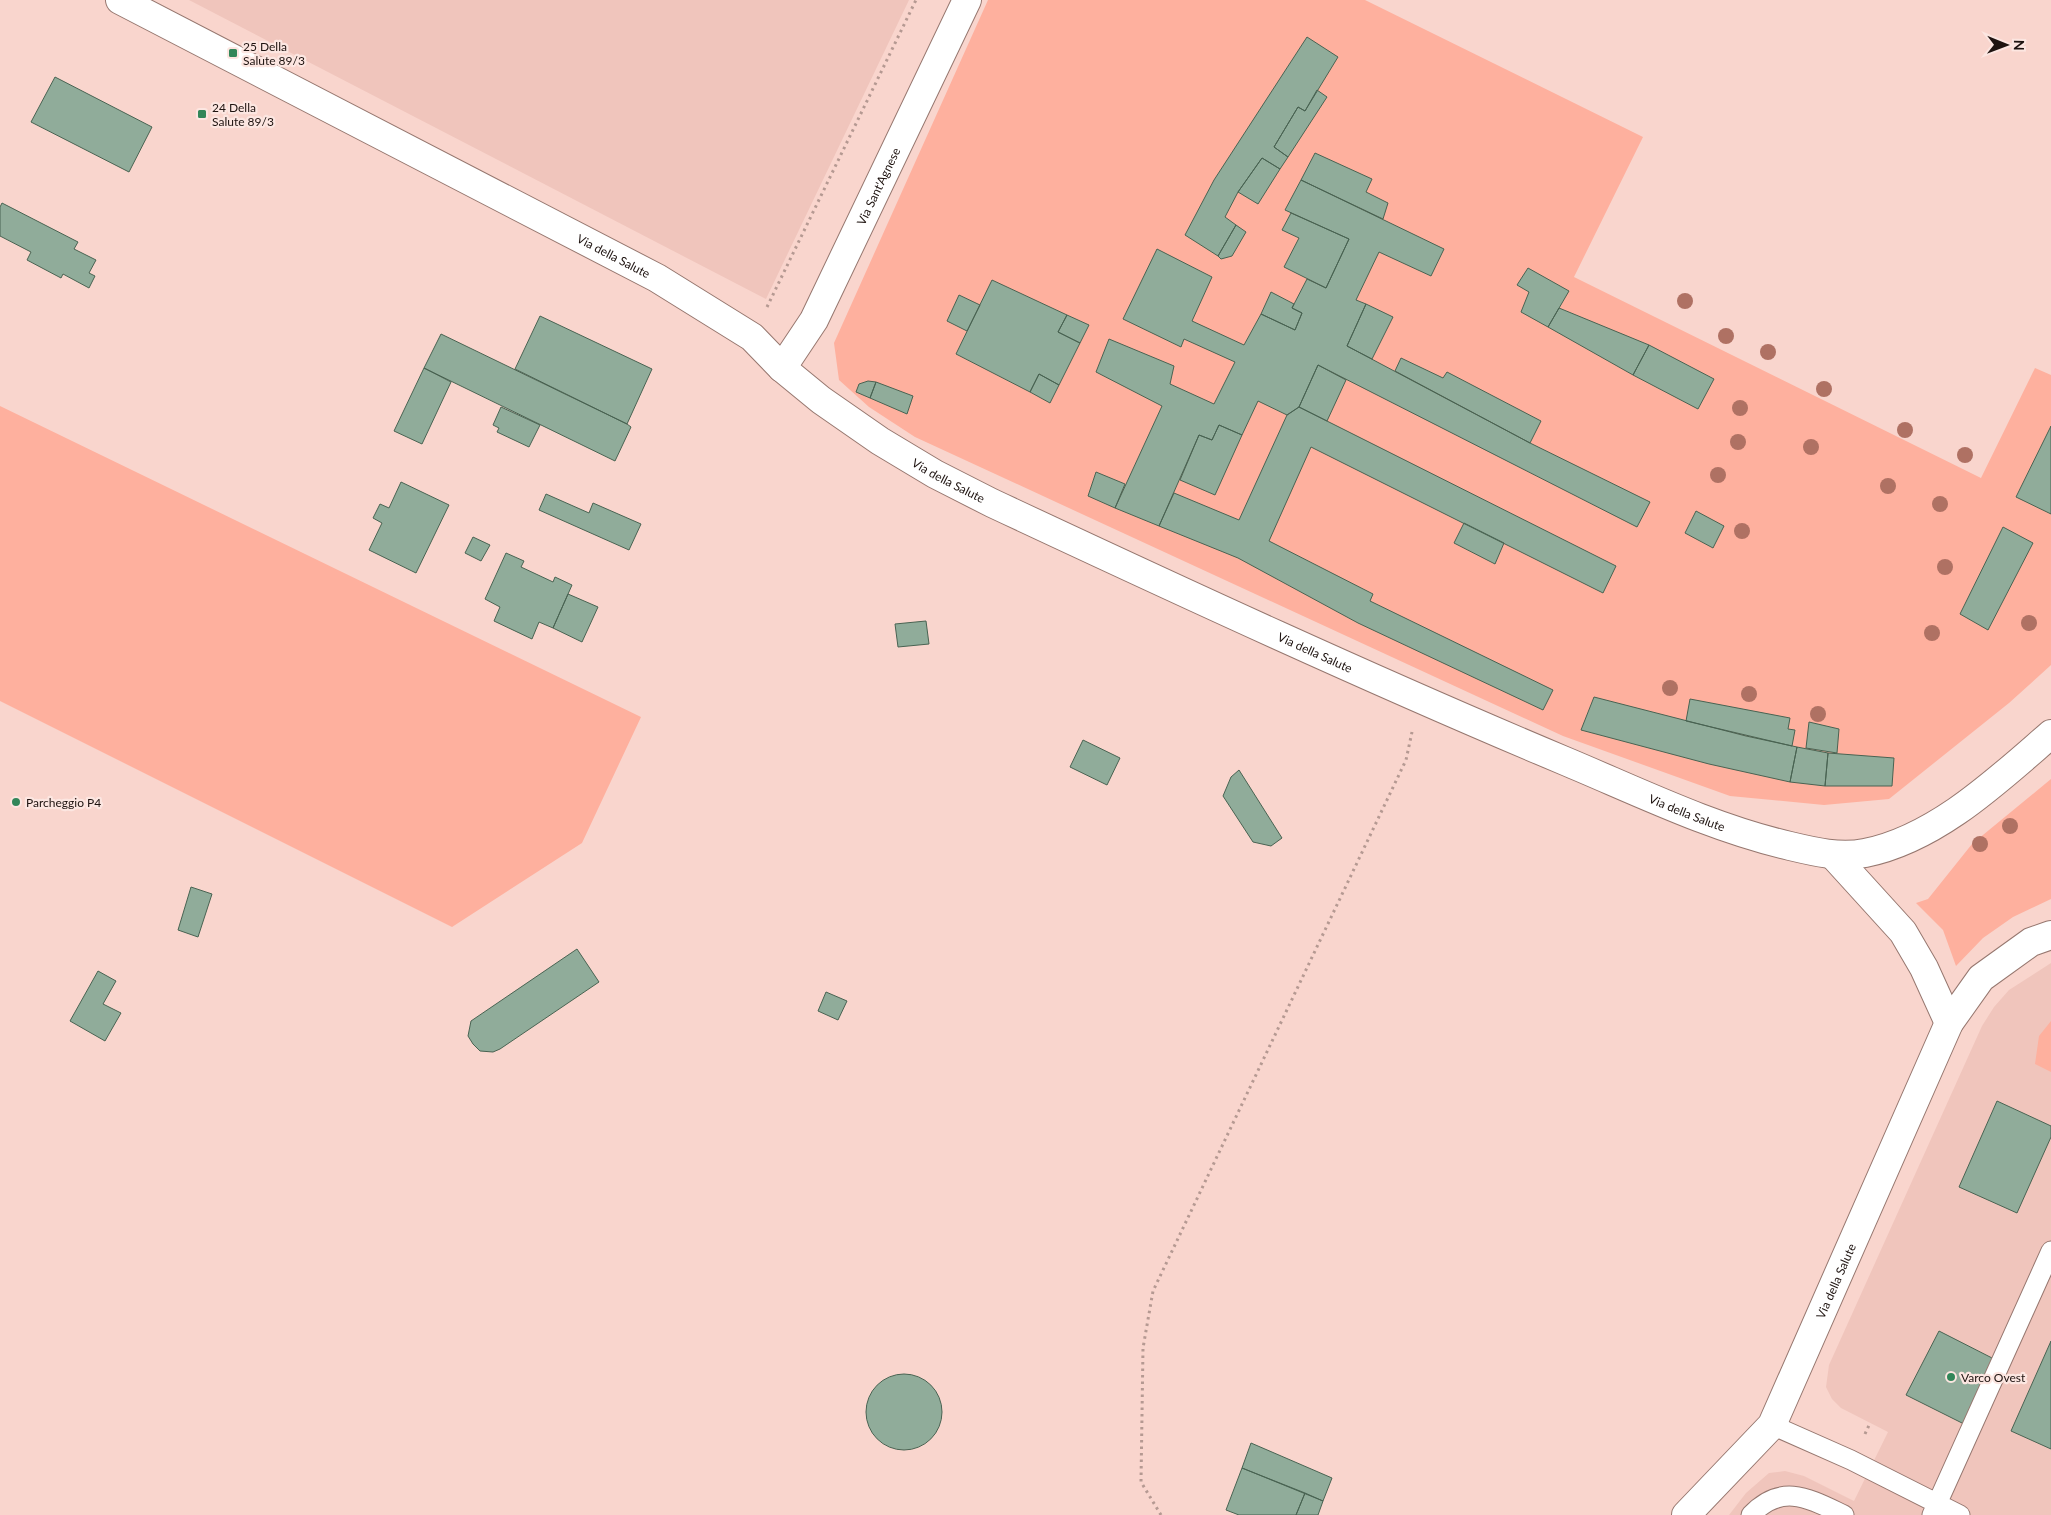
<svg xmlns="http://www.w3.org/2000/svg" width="2051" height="1515" font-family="Lato,sans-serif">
<rect width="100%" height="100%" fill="#f9d5cd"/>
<path fill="#f0c5bc" d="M189 0H909L766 299Z
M2051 963V1515H1729L1746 1493 1769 1473 1785 1471 1804 1476 1854 1501 1888 1432 1841 1408 1832 1399 1826 1387 1829 1365 1982 1026 1994 1007 2009 990Z"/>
<path fill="#feb09e" d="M988 0H1365L1643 137 1574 277 1981 478 2035 368 2051 375V665L2009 703 1889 799 1824 805 1730 796 1563 736 915 437 869 407 839 380 834 343Z
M0 406 641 717 582 843 452 927 0 701Z
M2051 779V899L2013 917 1983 938 1956 966 1943 930 1916 903 1928 899 1972 844Z
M2051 1021V1072L2035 1064 2039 1036Z"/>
<path fill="#90ac9a" stroke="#496352" d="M1307 37 1338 57 1305 111 1298 107 1274 147 1288 157 1280 169 1262 158 1238 192 1225 217 1236 225 1218 256 1185 235 1214 180Z
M55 77 152 127 129 172 31 122Z
M1317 90 1327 97 1288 157 1274 147 1298 107 1305 111Z
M1315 153 1372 179 1366 192 1388 203 1383 219 1301 180Z
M1262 158 1280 169 1258 204 1238 192Z
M1301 180 1444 249 1431 276 1379 252 1356 300 1366 304 1347 346 1530 443 1650 502 1637 527 1318 365 1299 407 1287 415 1258 401 1242 435 1219 425 1212 440 1199 435 1159 526 1115 508 1162 406 1096 372 1109 339 1174 366 1170 384 1214 404 1235 362 1184 339 1181 347 1123 319 1157 249 1212 277 1192 321 1244 345 1261 314 1295 330 1302 313 1292 308 1307 279 1326 288 1349 239 1285 210Z
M2 203 78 242 74 249 96 260 89 273 95 276 89 288 63 274 61 278 27 260 31 252 0 236V207Z
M1291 213 1349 239 1326 288 1284 267 1299 238 1282 230Z
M1236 225 1246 232 1232 256 1221 259 1218 256Z
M1528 268 1569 291 1548 327 1521 312 1529 292 1517 285Z
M992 280 1067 315 1058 332 1080 343 1059 385 1039 374 1030 392 956 354Z
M1271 292 1294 304 1292 308 1302 313 1295 330 1261 314Z
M959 295 980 305 967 331 947 321Z
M1366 304 1393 317 1372 359 1347 346Z
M1559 308 1649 345 1633 375 1548 327Z
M1067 315 1089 325 1080 343 1058 332Z
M540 316 652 369 627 424 515 369Z
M441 334 627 424 631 427 615 461 424 368Z
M1649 345 1714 379 1698 409 1633 375Z
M1401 358 1443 378 1447 372 1541 421 1530 443 1395 371Z
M1318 365 1346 380 1327 421 1299 407Z
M424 368 451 382 422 444 394 431Z
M1039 374 1059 385 1050 403 1030 392Z
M868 381 876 382 870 398 856 392 859 384Z
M876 382 913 396 907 414 870 398Z
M501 407 540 425 529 447 497 432 499 428 493 425Z
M1299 407 1616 566 1603 593 1311 447 1269 541 1373 594 1370 601 1553 690 1543 710 1358 623 1238 558 1159 526 1174 493 1239 520 1287 415Z
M1219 425 1242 435 1215 495 1180 480 1199 435 1212 440Z
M2051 426V514L2016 497Z
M1096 472 1125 484 1115 508 1088 496Z
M401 482 449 505 416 573 369 550 382 523 373 518 380 504 389 508Z
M546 494 589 513 593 503 641 524 629 550 539 510Z
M1696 511 1724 526 1713 548 1685 533Z
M1464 523 1504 543 1495 564 1454 543Z
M2003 527 2033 543 1988 630 1960 614Z
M473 537 490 545 481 561 465 553Z
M506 553 524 561 521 567 553 582 555 577 572 585 553 628 539 622 532 639 494 621 500 607 485 599Z
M568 594 598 607 582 642 553 628Z
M926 621 929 644 898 647 895 624Z
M1594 697 1746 736 1797 747 1790 782 1709 764 1581 730Z
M1690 699 1790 718 1788 729 1795 730 1792 746 1686 721Z
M1809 722 1839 729 1837 753 1806 748Z
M1083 740 1120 758 1107 785 1070 767Z
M1797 747 1828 753 1825 786 1790 782Z
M1828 753 1894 758 1892 786H1825Z
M1239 770 1282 838 1271 846 1253 842 1223 796 1231 777Z
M191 887 212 894 198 937 178 930Z
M577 949 599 982 500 1049 493 1052 480 1051 473 1044 468 1036 471 1021Z
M98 971 116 981 103 1004 121 1013 105 1041 70 1021Z
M826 992 847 1001 838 1020 818 1011Z
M1997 1101 2051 1126V1137L2017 1213 1959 1187Z
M1939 1331 1996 1360 1964 1424 1906 1395Z
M2051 1341V1449L2011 1431Z
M866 1412a38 38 0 1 1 76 0a38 38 0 1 1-76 0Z
M1251 1443 1332 1478 1323 1501 1242 1468Z
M1242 1468 1305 1493 1296 1515H1239L1226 1510Z
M1305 1493 1323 1501 1318 1515H1296Z"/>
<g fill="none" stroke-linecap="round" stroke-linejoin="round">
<g stroke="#96776f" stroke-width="21">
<path id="lane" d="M1772 1425 1851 1460 1960 1515
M1751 1515C1782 1482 1810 1499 1844 1515
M1932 1515 2051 1251"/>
</g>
<g stroke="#96776f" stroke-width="30">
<g id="street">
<path id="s1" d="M120 0 657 278 752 337 782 368 821 400 880 441 935 474 992 503C1182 592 1372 680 1565 761 1639 792 1712 828 1790 846 1815 852 1840 858 1865 853 1936 839 1998 780 2051 734"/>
<path id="s2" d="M782 368 814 320 967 0"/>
<path d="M1833 855 1903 932 1924 968 1949 1023"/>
<path id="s3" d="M1686 1515 1772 1425 1949 1023 1981 978 2031 942 2051 935"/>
</g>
</g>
<path stroke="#b59992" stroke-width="3" stroke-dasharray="2.5 4" stroke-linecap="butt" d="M767 307 916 0
M1865 1434 1870 1423
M1161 1515 1141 1482 1143 1348 1153 1291 1406 760 1412 732"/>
<use href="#lane" stroke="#fff" stroke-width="19"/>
<use href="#street" stroke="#fff" stroke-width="28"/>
</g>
<g fill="#af7163">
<circle cx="1685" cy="301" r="8"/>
<circle cx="1726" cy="336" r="8"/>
<circle cx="1768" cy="352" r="8"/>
<circle cx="1824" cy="389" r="8"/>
<circle cx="1740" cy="408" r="8"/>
<circle cx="1905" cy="430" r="8"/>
<circle cx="1738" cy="442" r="8"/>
<circle cx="1811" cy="447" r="8"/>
<circle cx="1965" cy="455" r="8"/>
<circle cx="1718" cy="475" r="8"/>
<circle cx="1888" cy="486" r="8"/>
<circle cx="1940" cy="504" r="8"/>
<circle cx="1742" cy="531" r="8"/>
<circle cx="1945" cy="567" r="8"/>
<circle cx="2029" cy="623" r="8"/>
<circle cx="1932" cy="633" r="8"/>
<circle cx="1670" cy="688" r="8"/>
<circle cx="1749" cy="694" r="8"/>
<circle cx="1818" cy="714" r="8"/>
<circle cx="2010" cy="826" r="8"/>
<circle cx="1980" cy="844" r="8"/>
</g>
<g fill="#328659" stroke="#fce6e1" stroke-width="2">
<rect x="228" y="48" width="10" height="10" rx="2.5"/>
<rect x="197" y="109" width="10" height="10" rx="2.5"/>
<circle cx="16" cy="802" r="5"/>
<circle cx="1951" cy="1377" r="5"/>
</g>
<g text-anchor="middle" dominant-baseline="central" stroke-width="4.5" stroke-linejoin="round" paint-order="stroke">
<g font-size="12" fill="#1e1310" stroke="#fce6e1" text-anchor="start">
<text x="243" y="46">25 Della<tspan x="243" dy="14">Salute 89/3</tspan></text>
<text x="212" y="107">24 Della<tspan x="212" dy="14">Salute 89/3</tspan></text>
<text x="26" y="802">Parcheggio P4</text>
<text x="1961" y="1377">Varco Ovest</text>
</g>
<g font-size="12" fill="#1e1310" stroke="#fce6e1">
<text stroke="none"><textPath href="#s2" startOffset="206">Via Sant'Agnese</textPath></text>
<text stroke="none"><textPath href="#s1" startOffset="556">Via della Salute</textPath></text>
<text stroke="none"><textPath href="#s1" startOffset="961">Via della Salute</textPath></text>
<text stroke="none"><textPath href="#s1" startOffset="1366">Via della Salute</textPath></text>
<text stroke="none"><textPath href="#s1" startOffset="1771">Via della Salute</textPath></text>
<text stroke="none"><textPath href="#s3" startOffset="282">Via della Salute</textPath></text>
</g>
</g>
<g transform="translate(2006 45) rotate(91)" stroke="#fce6e1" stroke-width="4" paint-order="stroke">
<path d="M0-4L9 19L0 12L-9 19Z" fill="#1e1310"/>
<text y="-8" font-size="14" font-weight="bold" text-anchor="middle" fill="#1e1310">N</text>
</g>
</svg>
